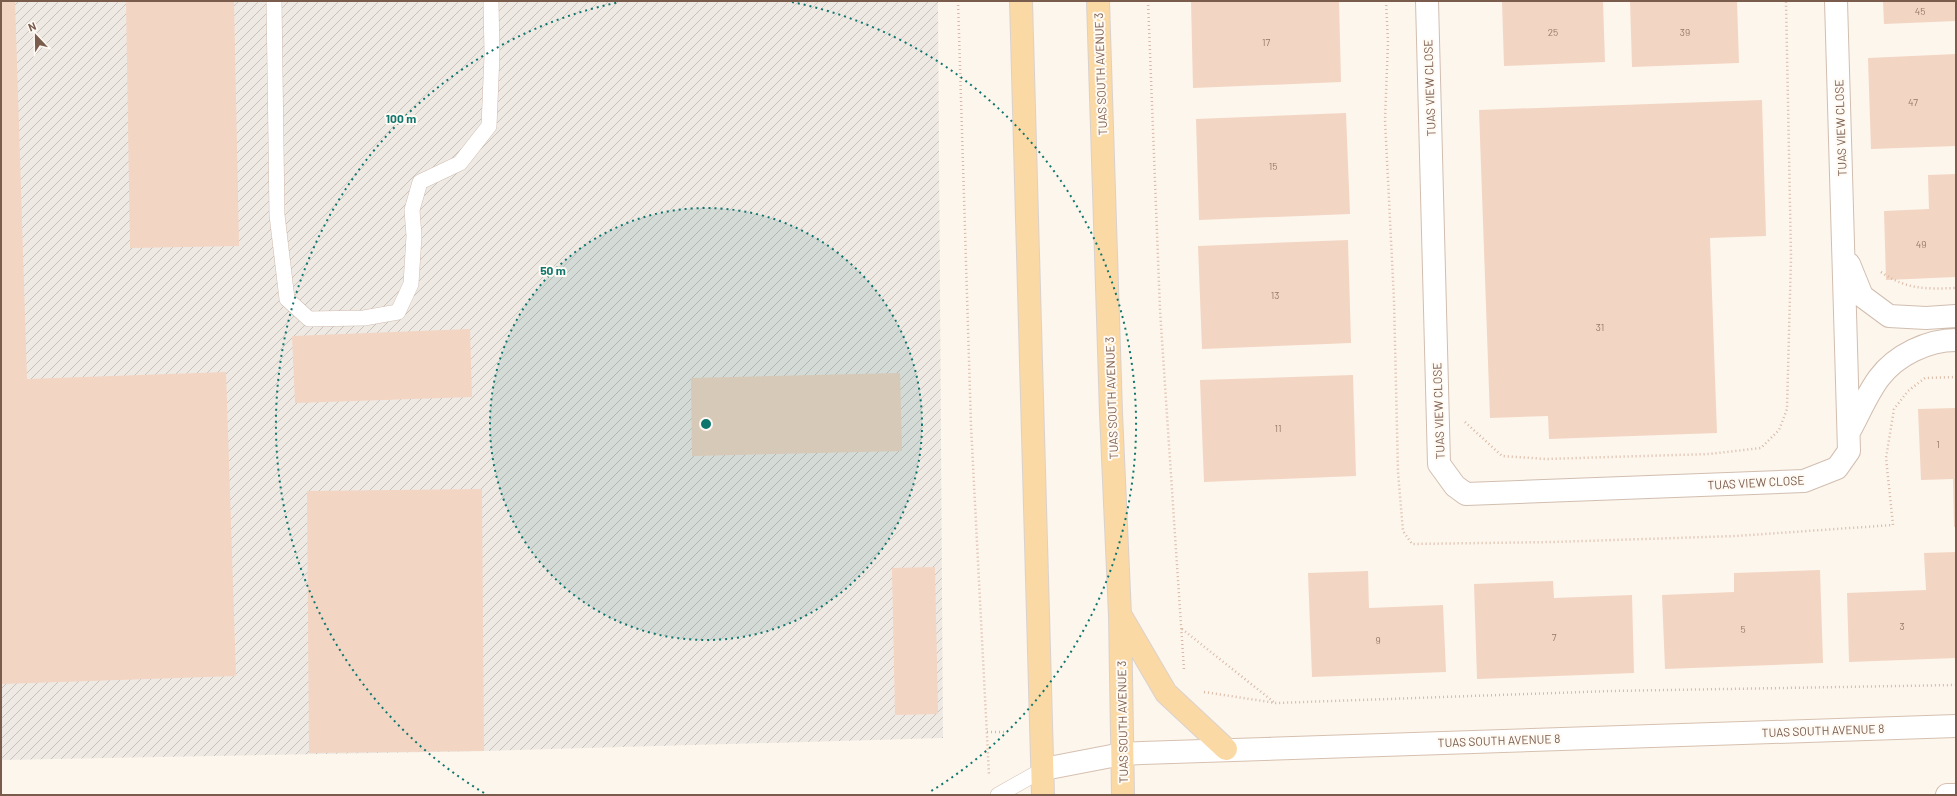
<svg xmlns="http://www.w3.org/2000/svg" width="1957" height="796" font-family="Barlow,sans-serif">
<defs>
<pattern id="industrial-furrows" width="10" height="10" patternUnits="userSpaceOnUse"><rect width="10" height="10" fill="#efe9e4"/><path d="M-1 1l2-2M0 10L10 0M9 11l2-2" fill="none" stroke="#c7c0bb"/></pattern>
</defs>
<rect width="100%" height="100%" fill="#fdf6ec"/>
<path fill="url(#industrial-furrows)" d="M1 1H938L943 738 484 751 1 760Z"/>
<path fill="#f3d5c3" d="M1 1H15L27 379 226 372 236 676 1 684Z
M126 1H234L239 246 130 248Z
M1191 1H1339L1341 82 1193 88Z
M1502 1H1603L1605 62 1504 66Z
M1630 1H1737L1739 63 1632 67Z
M1883 1H1956V21L1884 24Z
M1956 54V146L1871 149 1868 58Z
M1762 100 1766 236 1710 238 1717 433 1549 439 1548 416 1490 418 1479 110Z
M1346 113 1350 214 1199 220 1196 119Z
M1956 174V277L1886 280 1884 211 1929 209 1928 175Z
M1348 240 1351 343 1202 349 1198 246Z
M470 329 472 397 295 403 292 336Z
M900 373 902 451 692 456 691 378Z
M1353 375 1356 476 1204 482 1200 380Z
M1956 408V527H1954L1953 479 1921 480 1918 409Z
M482 489 484 751 309 753 307 491Z
M1956 552V658L1849 662 1847 593 1926 590 1924 553Z
M935 567 938 714 895 715 892 568Z
M1820 570 1823 663 1665 669 1662 595 1734 592V573Z
M1368 571 1369 608 1443 605 1446 672 1312 677 1308 573Z
M1553 581 1554 598 1632 595 1634 673 1477 679 1474 584Z"/>
<g fill="none" stroke-linecap="round" stroke-linejoin="round">
<g stroke="#d1beb0" stroke-width="16">
<path id="lane" d="M274 1 277 215 287 299 309 319 364 318 398 312 411 284 414 236 412 210 420 182 460 163 489 126 492 55 491 1
M998 795 1044 769"/>
</g>
<g stroke="#d1beb0" stroke-width="24">
<path id="street" d="M1427 1 1439 464 1455 486 1466 494 1804 481 1837 468 1849 451 1836 1
M1849 264 1862 296 1889 316 1926 318 1956 316
M1849 432C1859 414 1867 394 1879 378 1896 355 1928 340 1956 340"/>
</g>
<g stroke="#d6c0b0" stroke-width="24">
<path id="secondary" d="M1044 769 1122 754 1142 753 1956 726
M1947 795H1956"/>
</g>
<g stroke="#dad1cd" stroke-width="24">
<path id="primary" d="M1021 1 1043 795
M1098 1 1111 413 1120 615 1123 795
M1121 616 1166 693 1226 749"/>
</g>
<path stroke="#d9b8a5" stroke-width="2.5" stroke-dasharray="1 3" stroke-linecap="butt" d="M958 1 971 426 989 775
M1148 1 1160 310 1184 670
M1386 1 1388 42 1385 120 1394 300 1398 472 1403 531 1412 544 1553 542 1736 536 1893 525 1886 458 1894 409 1908 391 1925 378 1956 377
M1881 272C1907 290 1926 289 1956 288
M1465 422 1502 456 1546 459 1709 454 1761 448 1779 430 1787 409 1791 257 1786 1
M1182 629 1275 703
M1204 692 1276 703 1611 691 1956 685
M987 732H1007"/>
<use href="#lane" stroke="#fff" stroke-width="15"/>
<use href="#street" stroke="#fff" stroke-width="22"/>
<use href="#secondary" stroke="#fff" stroke-width="22"/>
<use href="#primary" stroke="#fbd9a5" stroke-width="22"/>
</g>
<circle cx="706" cy="424" r="216" fill="#0f766e" fill-opacity=".12"/>
<g fill="none" stroke="#0f766e" stroke-width="2" stroke-dasharray="2 4">
<circle cx="706" cy="424" r="216"/>
<path d="M484 793A431 431 0 0 1 620 2M792 2A431 431 0 0 1 928 793"/>
</g>
<g text-anchor="middle" dominant-baseline="central" stroke-width="4" stroke-linejoin="round" paint-order="stroke">
<g font-size="10" fill="#987a6a">
<text x="1920" y="11">45</text>
<text x="1553" y="32">25</text>
<text x="1685" y="32">39</text>
<text x="1266" y="42">17</text>
<text x="1913" y="102">47</text>
<text x="1273" y="166">15</text>
<text x="1921" y="244">49</text>
<text x="1275" y="295">13</text>
<text x="1600" y="327">31</text>
<text x="1278" y="428">11</text>
<text x="1938" y="444">1</text>
<text x="1902" y="626">3</text>
<text x="1743" y="629">5</text>
<text x="1554" y="637">7</text>
<text x="1378" y="640">9</text>
</g>
<g font-size="12" fill="#7a5c4d" stroke="#fffaf3">
<text transform="translate(1100 74) rotate(-92)">TUAS SOUTH AVENUE 3</text>
<text transform="translate(1429 88) rotate(-92)">TUAS VIEW CLOSE</text>
<text transform="translate(1840 128) rotate(-92)">TUAS VIEW CLOSE</text>
<text transform="translate(1111 398) rotate(-92)">TUAS SOUTH AVENUE 3</text>
<text transform="translate(1438 411) rotate(-92)">TUAS VIEW CLOSE</text>
<text transform="translate(1756 482) rotate(-3)">TUAS VIEW CLOSE</text>
<text transform="translate(1122 722) rotate(-91)">TUAS SOUTH AVENUE 3</text>
<text transform="translate(1823 730) rotate(-2)">TUAS SOUTH AVENUE 8</text>
<text transform="translate(1499 740) rotate(-2)">TUAS SOUTH AVENUE 8</text>
</g>
</g>
<circle cx="706" cy="424" r="6" fill="#0f766e" stroke="#fffaf3" stroke-width="2"/>
<g font-size="12" text-anchor="middle" font-weight="bold" fill="#0f766e" stroke="#fffaf3" stroke-width="4" stroke-linejoin="round" paint-order="stroke">
<text x="401" y="123">100 m</text>
<text x="553" y="275">50 m</text>
</g>
<rect width="1957" height="796" fill="none" stroke="#7a5c4d" stroke-width="4"/>
<g transform="translate(36 36) rotate(338)" stroke="#fffaf3" stroke-width="3" paint-order="stroke">
<path d="M0-3L7 15L0 10L-7 15Z" fill="#7a5c4d"/>
<text y="-6" font-size="11" font-weight="bold" text-anchor="middle" fill="#7a5c4d">N</text>
</g>
</svg>
